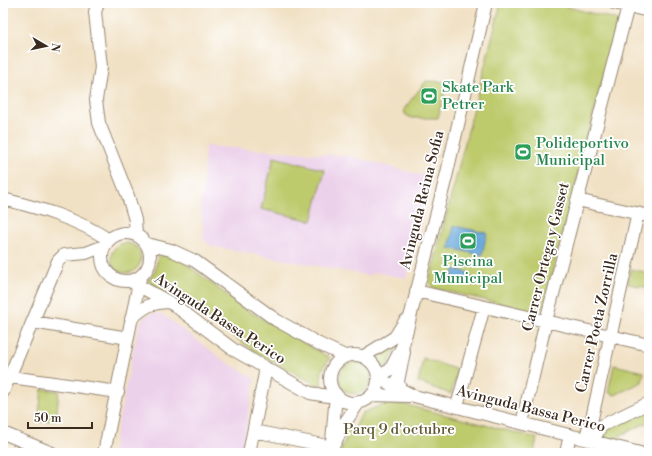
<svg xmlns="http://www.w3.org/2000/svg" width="652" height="456" font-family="'Libre Bodoni',serif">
<rect width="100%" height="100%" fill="#fff"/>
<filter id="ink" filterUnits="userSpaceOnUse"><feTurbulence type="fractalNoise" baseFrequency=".025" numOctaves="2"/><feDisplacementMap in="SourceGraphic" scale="8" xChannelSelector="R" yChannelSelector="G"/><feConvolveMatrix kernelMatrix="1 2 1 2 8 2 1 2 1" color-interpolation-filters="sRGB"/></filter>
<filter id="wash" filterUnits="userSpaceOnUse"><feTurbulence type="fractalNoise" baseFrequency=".012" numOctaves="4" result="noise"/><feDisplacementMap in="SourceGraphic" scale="16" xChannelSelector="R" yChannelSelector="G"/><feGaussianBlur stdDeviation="0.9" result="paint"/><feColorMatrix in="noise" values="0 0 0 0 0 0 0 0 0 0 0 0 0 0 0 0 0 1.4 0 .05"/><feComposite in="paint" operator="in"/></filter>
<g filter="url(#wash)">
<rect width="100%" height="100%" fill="#f1e1c4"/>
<path fill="#ecd1ea" d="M205 146 349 156 432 178 406 278 373 272 371 276 211 246 203 239V225L200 206 203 189Z
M153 313 162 314 222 359 255 379 241 453H112L138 328 144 317Z"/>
<path fill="#becb6d" stroke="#7c7a46" d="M501 3H552L618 20 543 309 538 307 537 312 433 288 429 282Z
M426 81 447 82 438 118H411L405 114 404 109Z
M274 157 325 170 312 221 261 209Z
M111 258a15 15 0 1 1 30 0a15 15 0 1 1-30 0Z
M160 254 178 258 245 309 330 358 322 370 321 387 259 354 176 297V294L168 289 166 292 150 284 148 281 155 271 158 256Z
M631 269 649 273V288L628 284Z
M399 340 387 368 384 367 377 356 386 351Z
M423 358 458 370 451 394 418 382Z
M339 378a16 16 0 1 1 32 0a16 16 0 1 1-32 0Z
M614 365 644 372 642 382 615 395 608 392Z
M42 389 59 391 56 420 38 422Z
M384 404H402L537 438 534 453H340L350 428H355L362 413Z
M649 408V426L646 423 619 436 618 441 603 438 606 427Z"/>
<path fill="#66a7da" stroke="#50687c" d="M454 226 487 233 482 255 449 248Z
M454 269 470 273 468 283 452 280Z"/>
</g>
<g filter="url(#ink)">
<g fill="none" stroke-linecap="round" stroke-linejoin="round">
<g stroke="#968671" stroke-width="14">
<path id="minor" d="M98 3 95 12 101 67 96 100 99 123 128 196 135 220 136 234
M614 3 649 11
M3 199C39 208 78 219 109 240
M577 200 649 216
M102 257a24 24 0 1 1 48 0a24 24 0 1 1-48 0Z
M147 244 171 250 195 261 276 320 321 345 345 356
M130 281 174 305 234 350 310 393 328 396 335 394
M416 291 649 345
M131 319C145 306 150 303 168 302
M33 322 128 338
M330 379a24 24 0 1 1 48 0a24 24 0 1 1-48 0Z
M364 356 395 337 405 321
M3 376 118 392
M378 376 390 370 403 345 446 177 486 3
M378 378 414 396 640 453
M400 390 398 381 404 352
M3 392 58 261 64 255 86 253 104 246
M372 395 409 396
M457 406 484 307
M522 423 546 321 628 6
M254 431 332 447
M3 433 52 453
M585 439 592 418 638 213
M593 441 601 426 649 403
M335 443 344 424 359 402
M104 453 140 278
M249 453 266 368
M331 453 336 394
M566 453 570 435
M648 453 649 450"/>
</g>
<use href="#minor" stroke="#fff" stroke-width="12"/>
</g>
</g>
<defs>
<g id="stadium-square" transform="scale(0.9)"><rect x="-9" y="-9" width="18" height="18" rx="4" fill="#2e9e5b" stroke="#fff"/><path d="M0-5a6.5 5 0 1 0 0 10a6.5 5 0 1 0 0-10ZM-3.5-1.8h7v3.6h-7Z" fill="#fff"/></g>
</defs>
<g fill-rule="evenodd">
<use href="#stadium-square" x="429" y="96"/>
<use href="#stadium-square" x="523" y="152"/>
<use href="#stadium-square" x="468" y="241"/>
</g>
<g text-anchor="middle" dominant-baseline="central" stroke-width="3.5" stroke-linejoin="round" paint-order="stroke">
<g font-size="15" fill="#27864d" stroke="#fff" text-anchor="start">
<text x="442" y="87">Skate Park<tspan x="442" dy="17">Petrer</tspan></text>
<text x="536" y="143">Polideportivo<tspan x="536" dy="17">Municipal</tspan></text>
<text x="468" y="261" text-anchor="middle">Piscina<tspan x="468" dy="17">Municipal</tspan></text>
</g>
<g font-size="15" fill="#3b2a1e" stroke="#fff">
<text transform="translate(422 200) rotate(-76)">Avinguda Reina Sofia</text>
<text transform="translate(546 257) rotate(-76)">Carrer Ortega y Gasset</text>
<text transform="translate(220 319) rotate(33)">Avinguda Bassa Perico</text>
<text transform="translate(597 323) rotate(-77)">Carrer Poeta Zorrilla</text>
<text transform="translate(531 409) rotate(14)">Avinguda Bassa Perico</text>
</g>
<g font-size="15" fill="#625a36" stroke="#fff">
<text x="399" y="429">Parq 9 d'octubre</text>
</g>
</g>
<rect width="652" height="456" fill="none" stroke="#fff" stroke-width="16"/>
<g transform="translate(46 46) rotate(99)" stroke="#ffffff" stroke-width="3" paint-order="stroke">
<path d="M0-3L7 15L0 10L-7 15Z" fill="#3b2a1e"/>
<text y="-6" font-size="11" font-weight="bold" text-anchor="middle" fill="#3b2a1e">N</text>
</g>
<path d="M28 422v6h64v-6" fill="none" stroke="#3b2a1e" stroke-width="2"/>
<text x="34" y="422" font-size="12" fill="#3b2a1e" stroke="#ffffff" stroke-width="3" paint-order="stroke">50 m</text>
</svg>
